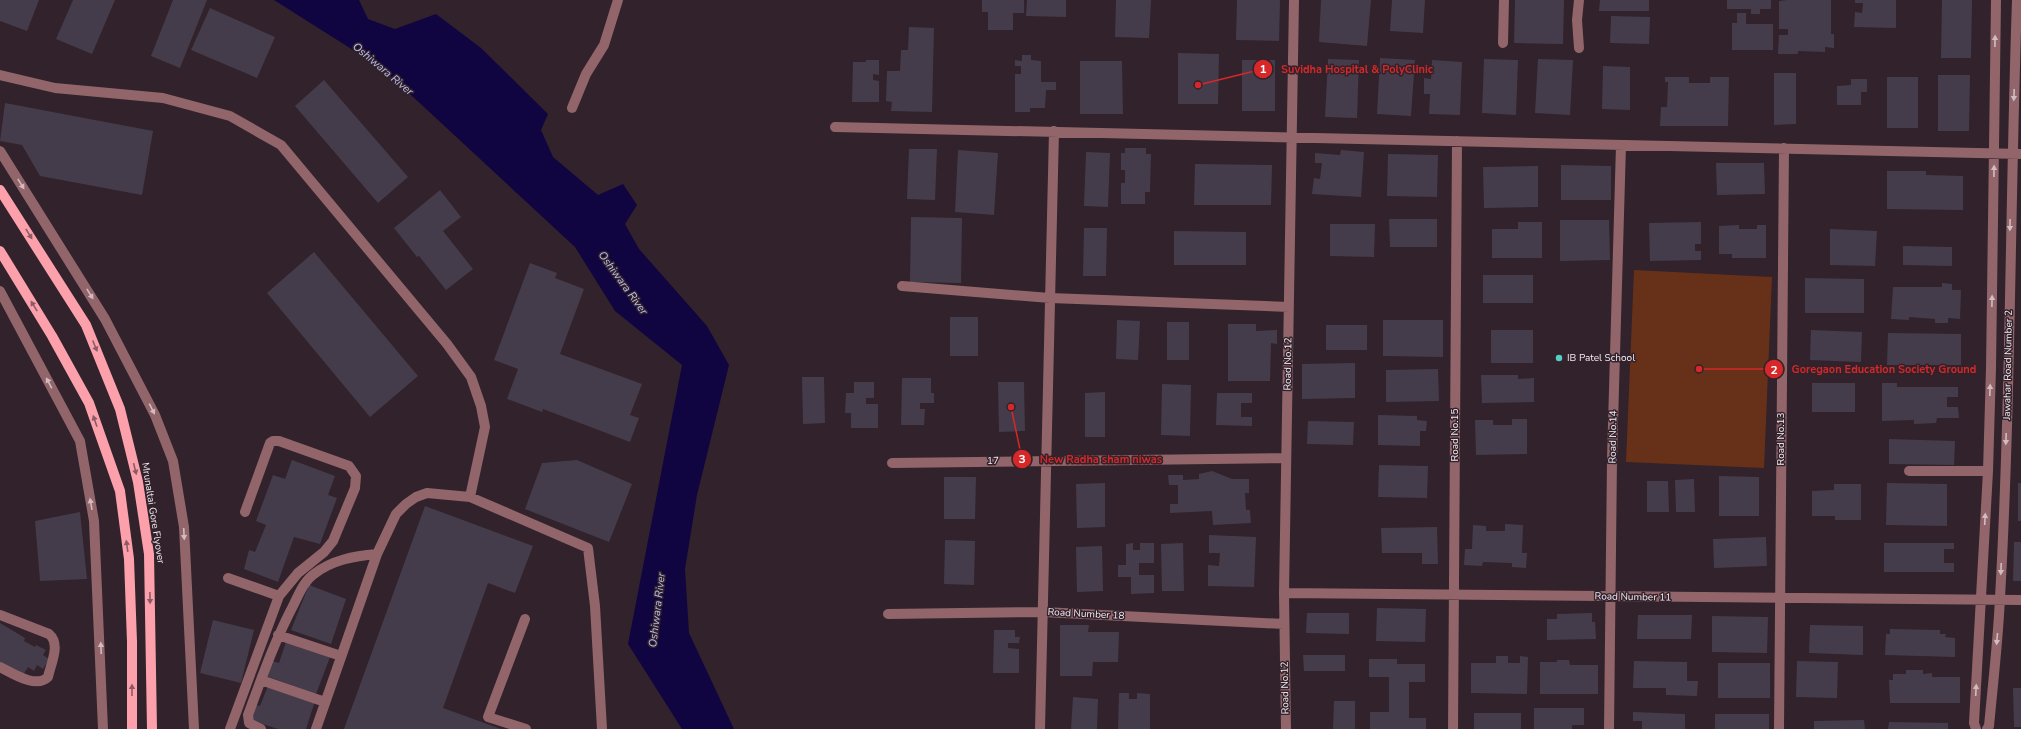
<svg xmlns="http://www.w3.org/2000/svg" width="2021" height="729" font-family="'Nunito Sans',sans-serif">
<rect width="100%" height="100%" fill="#31222b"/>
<path fill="#673019" d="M1634 270 1772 277 1764 468 1626 462Z"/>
<path fill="#110541" d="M274 0H359L368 19 395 29 436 14 481 48 548 114 541 130 553 157 598 195 623 184 637 205 625 224 639 249 707 326 729 365 697 495 685 569 689 633 734 729H682L628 644 682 365 615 311 575 247 383 69Z"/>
<path fill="#453c4b" d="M0 0H39L27 31 0 21Z
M73 0H115L92 54 56 39Z
M173 0H207L180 68 151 56Z
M982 0H1024V13H1013V30H988V12H982Z
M1027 0H1066V17L1026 16Z
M1116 0H1151L1149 38 1115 37Z
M1237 0H1280L1279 41 1236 40Z
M1321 0H1371L1367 46 1319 42Z
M1392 0H1425L1423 33 1390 31Z
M1515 0H1564L1563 44 1514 43Z
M1600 0H1649V11H1599Z
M1727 0H1771V9H1760V14H1751V9H1727Z
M1787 0H1831V34H1834V48L1825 47V52L1798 51V54H1778L1779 35H1788V29H1779V1Z
M1855 0H1896V28L1854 27 1855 12 1862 13 1863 3H1855Z
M1942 0H1972L1971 58H1941Z
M210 8 275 37 257 78 191 50Z
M1737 13H1746V24H1773V50H1732V23H1737Z
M1611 16 1650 17 1649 44 1610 43Z
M909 27 934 28 932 112 891 111 892 102 886 101 887 71H900L901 50H908Z
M1178 53 1219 54 1218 104H1178Z
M1022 55H1031V60L1041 61V82H1056V90H1046L1045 108H1030V112H1015V74H1021V66H1015V60L1022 61Z
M1380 58 1415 60 1411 116 1377 114Z
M1328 59 1359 60 1357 118 1325 117Z
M1484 59 1518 60 1516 115 1482 113Z
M1538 59 1573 60 1570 115 1535 113Z
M866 60H879V75L873 74V80L879 81V102H852L853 62H866Z
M1242 60H1275V111H1242Z
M1432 60 1462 62 1460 115 1429 114 1430 94H1424V78L1431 79Z
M1080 61H1122L1123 114H1080Z
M1603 66 1630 67V110L1602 109Z
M1774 73H1796V124L1774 125Z
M1938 75H1970L1969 131H1938Z
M1665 77H1689V83H1710V77H1729L1728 126H1660L1661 107H1667L1668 82H1665Z
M1887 77H1918V128H1887Z
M1851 79H1867V92H1861V105H1837V86L1851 85Z
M324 80 408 177 378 203 295 106Z
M5 103 153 131 142 195 40 176 22 145 0 141Z
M1125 148H1146V154H1151L1150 192H1145V204H1121V183H1125V170H1121V153H1125Z
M909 149H937L935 200 907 199Z
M958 150 998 153 994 215 955 212Z
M1341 150 1364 152 1361 197 1312 194 1314 178 1320 179 1322 163H1315V153L1340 155Z
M1086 152 1110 153 1108 207 1084 206Z
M1388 154 1438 155 1437 197 1387 196Z
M1716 163H1764L1765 194 1717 195Z
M1195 164 1272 165 1271 205H1194Z
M1561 165 1611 166V200H1561Z
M1538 166V207L1484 208 1483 167Z
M1887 171H1926V175L1963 176V210L1887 209Z
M440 190 461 217 443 231 473 269 446 290 419 256 417 257 394 228Z
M911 217 962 218 961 283 910 282Z
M1389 219H1437V247H1390Z
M1560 220H1609L1610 260 1560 261Z
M1518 222H1542V258H1492V229H1518Z
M1701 222V244H1695V251H1701V260L1650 261 1649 223Z
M1330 224H1375L1374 257 1330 256Z
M1739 225V229H1757V225H1766V258H1732V254H1719V226Z
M1084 228H1107L1106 276H1083Z
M1830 229 1877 231 1875 266 1830 265Z
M1174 231 1246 232V265H1174Z
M1903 246 1952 247V266L1903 265Z
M314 252 418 376 370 417 267 293Z
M530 263 557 273 555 278 584 289 560 354 642 384 630 415 639 418 630 442 543 409 542 412 507 399 518 369 494 360Z
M1483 275H1533V303H1483Z
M1805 278 1864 279V313H1805Z
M1942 283 1952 284V290H1961L1960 319 1948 318V323H1935V319L1909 317V320L1891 319 1893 287H1942Z
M950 317H978V356H950Z
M1117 320 1140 321 1138 360 1116 359Z
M1383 320H1443V357L1383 356Z
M1167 322H1189V360H1167Z
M1228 324H1256V331L1277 330V344L1271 343 1270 381H1228Z
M1326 325H1367V350H1326Z
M1491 330H1533V363H1491Z
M1811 330 1862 332 1861 362 1810 360Z
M1888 333 1961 334V365H1887Z
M1355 363V398L1302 399V364Z
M1438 369 1439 401 1386 402V370Z
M1481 375H1518V379L1534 378V402L1482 403Z
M802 377H824L825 423 803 424Z
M902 378H931V393H934V403H920V409H925L924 425H901Z
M854 382H874V398H866V404H878V428H851V413H845L846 393H854Z
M998 382H1024L1025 431 999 432Z
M1812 383H1855V412H1812Z
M1882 383H1897V387H1958V397H1947V407H1958L1959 418H1937L1936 423 1914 424V420L1882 421Z
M1162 384 1191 385 1190 436 1161 435Z
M1105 392V437H1085V393Z
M1217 393H1252V403H1241V417H1252V426L1216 425Z
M1378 415 1417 416V420L1427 421 1426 431H1420V446L1378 445Z
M1512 419H1527V454L1476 455 1475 420H1493V425H1512Z
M1308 421 1354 422 1353 445 1307 444Z
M1889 439 1955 441 1954 465 1889 464Z
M292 460 335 476 328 495 337 498 320 544 294 537 278 582 244 569 249 550 255 552 266 525 256 521 273 475 285 479Z
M577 460 632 484 609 542 525 509 542 463Z
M1379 465 1428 466 1427 498 1378 497Z
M1212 471 1232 479H1249V493H1245L1246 510H1250L1251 523 1213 525 1212 511 1170 513V504H1178V485H1169L1168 475H1183V480L1199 479V474Z
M1719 476 1759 477V516H1719Z
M944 477H976L975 519H944Z
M1694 479 1695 512H1676L1675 480Z
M1647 481H1668L1669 512H1647Z
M1105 483V527L1077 528 1076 484Z
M1887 483 1947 484V526L1886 525Z
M2018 483H2021V521H2018Z
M1834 484H1861V520H1835V516H1812V491L1834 490Z
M425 506 533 546 515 593 488 583 443 708 501 729H344Z
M80 512 87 579 40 581 35 521Z
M1505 524 1523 525 1522 553H1527L1526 568 1512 567V563L1483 562 1482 566 1464 565 1465 549H1472L1473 525 1486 526V531H1505Z
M1437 527 1438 564H1422V553H1382L1381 528Z
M1209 535 1256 537 1254 587 1208 586V565L1219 566 1220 553H1209Z
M1766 537 1767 566 1714 568 1713 539Z
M945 540 975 541 974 585 944 584Z
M2014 542H2021V581H2013Z
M1133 543V550H1140V543H1154V563H1139V575H1154V593L1131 594V577H1118V565H1126V544Z
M1183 543 1184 591H1162L1161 544Z
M1884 543H1954V549H1944V563H1954V572H1884Z
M1102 546 1103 591 1077 592 1076 547Z
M309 585 346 599 331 644 291 630Z
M1377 608 1426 609 1425 642 1376 641Z
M1307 613H1349V634L1306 633Z
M1592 613V622H1595L1596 639 1547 640V619H1557V614Z
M1638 615H1692L1691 639H1637Z
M1712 616 1768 617 1767 653 1712 652Z
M213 620 254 630 241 683 200 673Z
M0 623 25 638 24 641 35 647 36 645 46 650 43 655 49 659 43 669 37 665 34 671 28 667 23 675 0 662Z
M1060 625H1089L1088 632H1119L1118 662H1093L1092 676H1060Z
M1810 625 1863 626V655L1809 653Z
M1890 629 1940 630V634H1946L1945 637 1955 638V657L1885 655 1886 634H1890Z
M994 630H1015V637H1020L1019 643H1008V648L1019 649V673H993Z
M286 642 330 657 316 694 266 676 272 661 279 663Z
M1303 655H1345V671H1304Z
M1496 656H1508V663H1520V656L1528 657 1527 694 1471 693V663H1496Z
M1369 659H1397V664H1425V682H1409V718H1426V729H1370V712H1389V677H1369Z
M1557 660H1569L1570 665H1598V694H1540V662H1557Z
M1634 661 1687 662V681H1698L1697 696 1666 695V688H1633Z
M1797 661 1838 662 1837 698 1796 697Z
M1718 663H1770V698H1718Z
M1906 670H1923V674L1932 673V677H1960V703H1890L1889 680H1893V674H1906Z
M268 686 315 701 306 729H278L250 720 255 705 260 706Z
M2013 688H2021V727H2014Z
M1119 693H1129V699H1137V693L1150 694V729H1118Z
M1073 697 1098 699 1097 729H1071Z
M1334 701H1355V729H1333Z
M1534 708H1584V725H1572V729H1534Z
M1633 712 1685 714V729H1642V721H1633Z
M1474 713H1521V729H1474Z
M1715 714H1769V729H1715Z
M1864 720 1865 729H1814V721Z
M1889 722 1948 723V729H1888Z"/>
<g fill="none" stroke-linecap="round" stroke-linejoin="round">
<path stroke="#91656a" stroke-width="10" d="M1503 43 1504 0
M1579 48 1577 20 1579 0
M0 75 55 88 163 98 230 116 281 145 447 344 471 377 481 406 485 427 470 497 427 493 416 497 406 504 396 514 377 554 316 729
M572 108 586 74 604 45 618 0
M835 127 2021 154
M0 151 105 319 155 415 173 461 184 527 194 729
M902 286 1050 298 1289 307
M0 291 80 441 94 521 103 729
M892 463 1286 458
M1909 471H1988
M470 497 588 548 595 606 602 729
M228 578 279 596
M1284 593 2021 600
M888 614 1043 612 1284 624
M0 615 49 634C61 644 51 663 48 677 36 689 12 673 0 667
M525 619 488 717 526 729
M278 635 341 656
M261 680 325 702
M230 729 279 596 298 573 324 552 333 541 355 488 356 476 349 466 279 441H273L270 443 245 512
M261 729 249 723 248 715C262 677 275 640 294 604 299 594 304 581 314 574 332 560 354 556 377 554
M1040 729 1054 131
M1286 729 1284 593 1294 0
M1453 729 1457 141
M1609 729 1612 459 1621 145
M1779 729 1784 148
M1976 729 1974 723 1988 471 1991 368 1996 0
M1987 729 1989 726C1993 683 1998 641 2000 598 2011 399 2010 199 2017 0"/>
<path stroke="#fca1ac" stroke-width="10" d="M0 190 86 325 120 409 138 482 149 554 152 729
M0 251 52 336 89 403 120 491 129 559 132 642V729"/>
</g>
<defs><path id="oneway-solid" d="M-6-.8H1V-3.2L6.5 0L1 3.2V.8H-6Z"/></defs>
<g fill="#d2bcc2">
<use href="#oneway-solid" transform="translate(1995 41) rotate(-89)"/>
<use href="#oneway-solid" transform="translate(2014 95) rotate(92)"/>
<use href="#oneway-solid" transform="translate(1994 171) rotate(-89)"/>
<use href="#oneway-solid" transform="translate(21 184) rotate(58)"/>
<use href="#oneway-solid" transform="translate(2010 225) rotate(91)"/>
<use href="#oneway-solid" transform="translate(90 294) rotate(58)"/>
<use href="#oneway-solid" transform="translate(1992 301) rotate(-89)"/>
<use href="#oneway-solid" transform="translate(49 383) rotate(-118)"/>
<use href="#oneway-solid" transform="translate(1990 390) rotate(-88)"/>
<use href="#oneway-solid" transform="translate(152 409) rotate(63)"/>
<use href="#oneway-solid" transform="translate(2006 439) rotate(92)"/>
<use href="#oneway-solid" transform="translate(91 504) rotate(-100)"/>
<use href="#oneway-solid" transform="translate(1985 519) rotate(-87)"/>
<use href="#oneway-solid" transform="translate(184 534) rotate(87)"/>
<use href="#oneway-solid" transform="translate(2001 569) rotate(92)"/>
<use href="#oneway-solid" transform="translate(1997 639) rotate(95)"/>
<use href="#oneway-solid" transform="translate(101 648) rotate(-92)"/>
<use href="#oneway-solid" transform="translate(1976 690) rotate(-87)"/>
</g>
<g fill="#8c5b65">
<use href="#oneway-solid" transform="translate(29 234) rotate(58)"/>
<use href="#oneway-solid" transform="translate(34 306) rotate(-122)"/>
<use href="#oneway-solid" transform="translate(95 346) rotate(68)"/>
<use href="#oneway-solid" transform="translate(95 421) rotate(-109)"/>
<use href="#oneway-solid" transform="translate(135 469) rotate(76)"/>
<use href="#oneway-solid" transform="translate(127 546) rotate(-98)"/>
<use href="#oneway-solid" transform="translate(150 598) rotate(89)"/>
<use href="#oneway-solid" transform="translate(132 690) rotate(-90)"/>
</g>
<circle fill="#55cec5" stroke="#31222b" stroke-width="1.5" cx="1559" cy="358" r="4"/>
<g text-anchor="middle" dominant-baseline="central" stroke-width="3" stroke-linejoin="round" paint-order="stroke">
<g font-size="10" fill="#f5ebf1" stroke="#31222b" text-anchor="start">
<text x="1567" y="358">IB Patel School</text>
</g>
<g font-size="10" fill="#f5ebf1" stroke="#31222b">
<text transform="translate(1288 364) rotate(-89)">Road No.12</text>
<text transform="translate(2008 365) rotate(-89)">Jawahar Road Number 2</text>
<text transform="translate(1455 435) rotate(-90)">Road No.15</text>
<text transform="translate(1613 437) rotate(-89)">Road No.14</text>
<text transform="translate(1781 439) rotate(-90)">Road No.13</text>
<text transform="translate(993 461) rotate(-1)">17</text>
<text transform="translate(153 513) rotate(81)">Mrunaltai Gore Flyover</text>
<text transform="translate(1633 597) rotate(1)">Road Number 11</text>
<text transform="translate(1086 614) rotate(3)">Road Number 18</text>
<text transform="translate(1285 688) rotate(-91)">Road No.12</text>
</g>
<g font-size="11" font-style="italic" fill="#bdc1ee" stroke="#31222b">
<text transform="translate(383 69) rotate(40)">Oshiwara River</text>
<text transform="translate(623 283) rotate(54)">Oshiwara River</text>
<text transform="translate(657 610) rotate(-83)">Oshiwara River</text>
</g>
</g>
<path fill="none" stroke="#d62828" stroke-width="1.5" d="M1198 85L1263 69M1699 369L1774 369M1011 407L1022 459"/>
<g fill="#d62828" stroke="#31222b" stroke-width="1.5">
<circle cx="1198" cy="85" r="4"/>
<circle cx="1699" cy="369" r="4"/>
<circle cx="1011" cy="407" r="4"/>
<circle cx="1263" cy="69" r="10"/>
<circle cx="1774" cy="369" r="10"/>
<circle cx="1022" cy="459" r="10"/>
</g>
<g font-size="12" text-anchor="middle" font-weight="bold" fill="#fff">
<text x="1263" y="73">1</text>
<text x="1774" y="374">2</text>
<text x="1022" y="463">3</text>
</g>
<g font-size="11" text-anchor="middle" font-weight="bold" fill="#d62828" stroke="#31222b" stroke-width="3" stroke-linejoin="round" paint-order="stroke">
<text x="1357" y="73">Suvidha Hospital &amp; PolyClinic</text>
<text x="1884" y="373">Goregaon Education Society Ground</text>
<text x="1101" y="463">New Radha sham niwas</text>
</g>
</svg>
